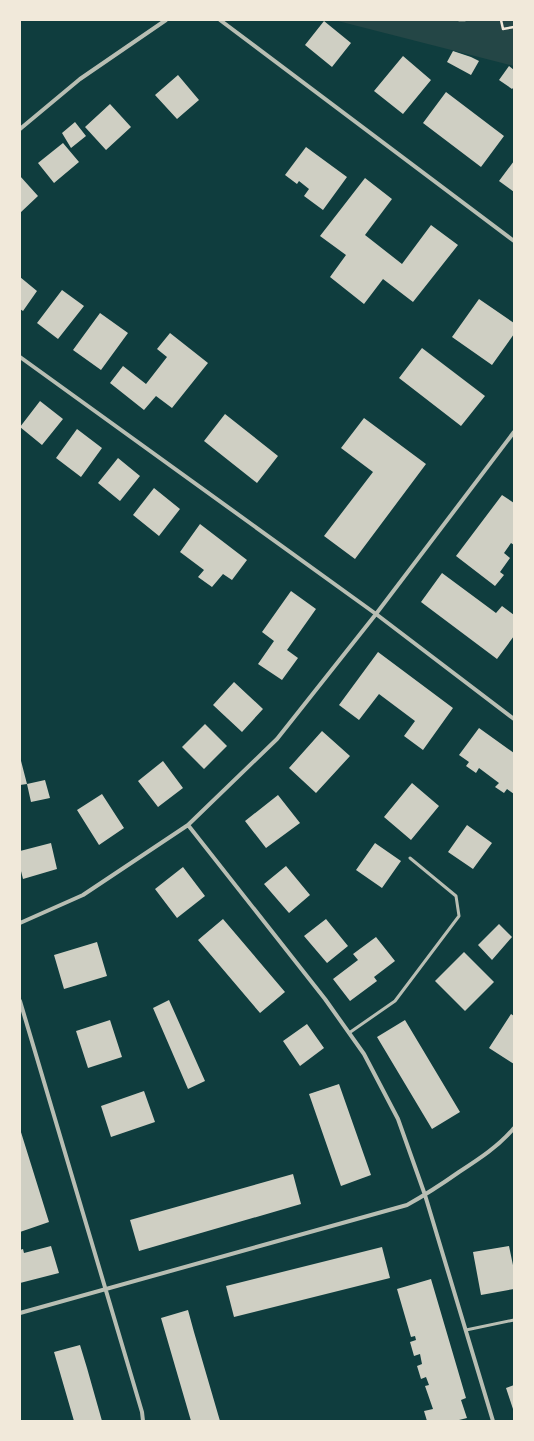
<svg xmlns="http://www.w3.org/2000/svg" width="534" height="1441" font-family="Georgia,serif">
<rect width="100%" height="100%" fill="#0f3d3e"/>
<path fill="#244646" d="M334 20H514V66Z"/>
<path fill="#cfcfc3" d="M324 21 351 43 332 67 305 45Z
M453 51 471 57 479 61 471 75 447 62Z
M403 56 431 80 403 114 374 91Z
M509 66 514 70V87L512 89 499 80Z
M178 75 199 100 177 119 155 95Z
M446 92 504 136 481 167 423 123Z
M110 104 131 127 106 150 85 127Z
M75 122 86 136 71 148 62 133Z
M63 143 79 162 54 183 38 163Z
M306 147 347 177 323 210 304 196 309 189 299 181 297 184 285 175Z
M514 161V192L499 181Z
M20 176 38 196 20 213Z
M365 178 392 199 365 235 402 264 431 225 458 245 413 302 383 279 364 304 330 277 346 255 320 236Z
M20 277 37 291 23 311 20 309Z
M62 290 84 306 58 339 37 323Z
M479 299 514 323V334L492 365 452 337Z
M100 313 128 333 101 370 73 350Z
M170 333 208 363 172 408 156 396 144 410 110 383 123 366 146 384 167 357 157 349Z
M422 348 485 396 461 426 399 378Z
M40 401 63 419 42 445 20 427Z
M225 414 278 456 257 483 204 441Z
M364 418 426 464 355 559 324 536 373 472 341 448Z
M77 429 102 448 81 477 56 458Z
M118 458 140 476 120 501 98 483Z
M154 488 180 509 159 536 133 515Z
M502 495 514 503V545L511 543 504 553 510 558 500 572 504 575 495 586 456 556Z
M200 524 247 560 232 580 223 574 212 587 198 577 204 570 180 552Z
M442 573 496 613 502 606 514 615V636L497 659 421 602Z
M291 591 316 609 287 650 298 658 282 680 258 664 274 641 262 632Z
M378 652 453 708 423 750 404 736 415 721 379 694 359 720 339 705Z
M234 682 263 709 242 732 213 705Z
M205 724 227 746 204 769 182 747Z
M479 728 514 753V794L507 789 504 793 495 787 499 783 479 768 476 773 466 766 469 762 459 755Z
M322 731 350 756 316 793 289 768Z
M20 757 27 784 20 785Z
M163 761 183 788 158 807 138 781Z
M45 780 50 798 31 802 27 784Z
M412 783 439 806 411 840 384 817Z
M102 794 124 828 99 845 77 810Z
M278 795 300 823 266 848 245 821Z
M467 825 492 843 473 869 448 852Z
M51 843 57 869 23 879 20 867V851Z
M375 843 401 861 382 888 356 870Z
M286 866 310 895 289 913 264 884Z
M183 867 205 896 177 918 155 889Z
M223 919 285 992 260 1013 198 940Z
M326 919 348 946 327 963 304 936Z
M499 924 512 937 492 960 478 945Z
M376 937 395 961 374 977 377 981 350 1001 333 979 358 960 353 954Z
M97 942 107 976 64 989 54 955Z
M464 952 494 982 465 1011 435 981Z
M169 1000 205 1081 188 1089 153 1008Z
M511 1014 514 1016V1064L489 1048Z
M110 1020 122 1057 88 1068 76 1031Z
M405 1020 460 1112 432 1129 377 1037Z
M307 1024 324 1048 300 1066 283 1041Z
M339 1084 371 1175 341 1186 309 1094Z
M144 1091 155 1122 111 1137 101 1106Z
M20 1129 49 1222 20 1232Z
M293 1174 301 1204 139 1251 130 1220Z
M51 1246 59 1273 20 1283V1250L23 1249 24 1253Z
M509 1246 514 1270V1289L481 1295 473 1252Z
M382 1247 390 1278 234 1317 226 1286Z
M431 1279 466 1398 461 1400 467 1418 455 1421H427L424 1411 433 1409 425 1386 429 1385 426 1377 421 1379 417 1366 422 1364 420 1354 414 1356 410 1342 416 1340 415 1336 411 1337 397 1289Z
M188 1310 194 1332 220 1421H191L161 1318Z
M80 1345 87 1368 102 1421H74L54 1352Z
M514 1385V1412L506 1388Z"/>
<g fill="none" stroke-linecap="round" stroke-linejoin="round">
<path stroke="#f1e9da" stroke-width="2.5" d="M459 20H465
M501 20 503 29 514 27"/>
<path stroke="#b8beb3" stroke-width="3" d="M349 1033 395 1001 459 916 456 896 410 858
M466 1330 514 1320"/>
<path stroke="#b8beb3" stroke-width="4" d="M220 20 514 241
M20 129 80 79 166 20
M20 357 376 614 514 719
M188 825 325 999 364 1054 398 1119 425 1195 493 1421
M20 923 83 895 188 825 277 739 376 614 514 432
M20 1001 142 1412 143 1421
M20 1313 407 1205C425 1195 442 1184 459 1172 479 1159 499 1146 514 1128"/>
</g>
<rect width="534" height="1441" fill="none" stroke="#f1e9da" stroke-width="42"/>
</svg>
